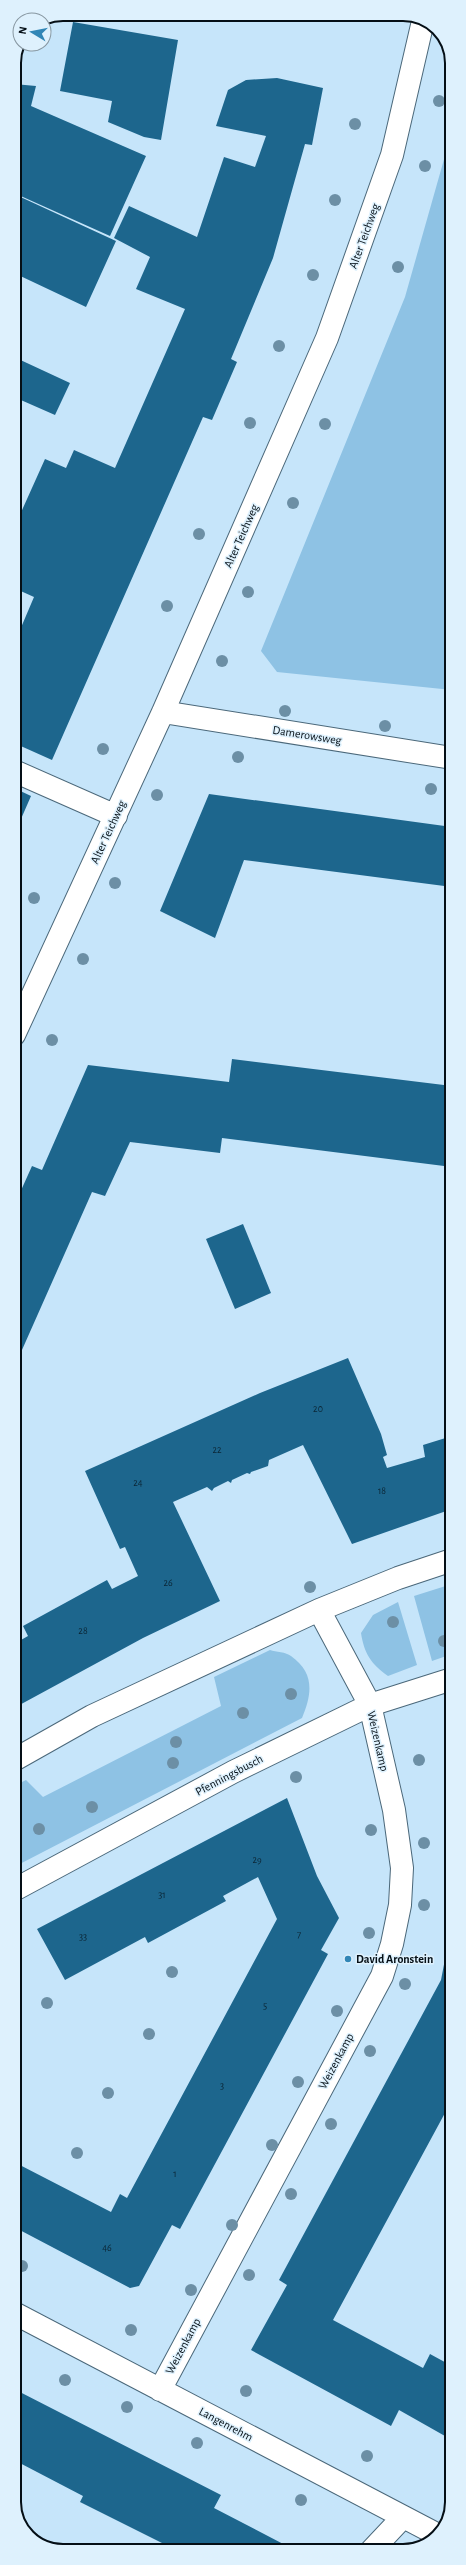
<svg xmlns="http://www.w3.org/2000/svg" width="466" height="2565" font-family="'Alegreya Sans',sans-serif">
<rect width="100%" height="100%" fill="#c6e5fa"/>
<path fill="#8ec2e4" d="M452 131V690L277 672 261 651 405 297Z
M452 1584V1620L449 1621 452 1654 432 1661 414 1596Z
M398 1602 417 1665 388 1676C371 1664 364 1653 361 1633L373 1615Z
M270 1650C276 1652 286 1652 291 1656 315 1673 312 1694 302 1718L14 1867V1786L26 1780 43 1797 221 1706 214 1677Z"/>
<path fill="#1d668d" d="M73 22 178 40 161 140 144 137 108 122 112 101 60 91Z
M277 78 323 88 312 145 305 144 273 258 231 359 237 362 212 420 203 417 52 760 14 743V644L34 597 14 588V528L45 459 66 468 74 450 115 468 185 309 136 289 150 257 114 238 129 206 197 237 224 157 255 167 266 136 216 126 228 90 246 80Z
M14 84 36 86 31 106 146 156 110 236 14 193Z
M14 194 116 241 86 307 14 273Z
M14 357 70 383 55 415 14 397Z
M14 788 31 796 14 835Z
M209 794 452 827V887L244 860 215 938 160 911Z
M232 1059 452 1086V1167L222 1138 220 1153 130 1142 105 1196 92 1192 14 1368V1206L32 1166 42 1170 88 1065 229 1082Z
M243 1224 271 1293 235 1309 206 1239Z
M348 1358 381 1434 387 1455 383 1457 387 1468 425 1457 423 1445 452 1436V1509L352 1544 303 1445 269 1460 268 1466 251 1472 250 1474 247 1473 232 1480 231 1483 228 1481 214 1488 212 1491 207 1487 173 1502 220 1601 143 1638 14 1708V1644L28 1636 23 1626 107 1580 112 1589 138 1576 125 1547 120 1549 85 1471 260 1393Z
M287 1798 317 1876 339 1918 321 1950 328 1954 180 2229 172 2225 139 2286 130 2288 14 2227V2162L111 2212 120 2194 127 2198 277 1919 258 1877 223 1896 226 1901 148 1943 145 1937 65 1980 37 1929Z
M452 1923V2100L333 2320 423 2368 430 2354 452 2366V2440L399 2410 391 2426 251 2350 287 2285 279 2280 441 1980Z
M14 2389 221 2495 214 2508 289 2547 287 2551H178L80 2502 83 2496 14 2460Z"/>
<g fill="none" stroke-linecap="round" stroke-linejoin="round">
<g stroke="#4b687a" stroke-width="24">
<path id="minor" d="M163 712 452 758
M14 771 116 816
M14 1035 163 712 327 338 392 155 423 21
M14 1760 92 1716 319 1610 398 1578 452 1560
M14 1890 233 1772 370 1705 452 1679
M14 2313 438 2535
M160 2390 382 1976 392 1944 400 1905 402 1868 394 1810 370 1705 319 1610
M371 2551 403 2517"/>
</g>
<use href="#minor" stroke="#fff" stroke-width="22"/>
</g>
<g fill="#6c8fa5">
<circle cx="439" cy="101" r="6"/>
<circle cx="355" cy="124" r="6"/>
<circle cx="425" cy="166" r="6"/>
<circle cx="335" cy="200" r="6"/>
<circle cx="398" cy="267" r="6"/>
<circle cx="313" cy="275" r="6"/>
<circle cx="279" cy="346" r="6"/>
<circle cx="250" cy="423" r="6"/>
<circle cx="325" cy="424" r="6"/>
<circle cx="293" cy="503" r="6"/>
<circle cx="199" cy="534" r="6"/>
<circle cx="248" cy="592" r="6"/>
<circle cx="167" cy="606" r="6"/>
<circle cx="222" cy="661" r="6"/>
<circle cx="285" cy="711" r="6"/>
<circle cx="385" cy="726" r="6"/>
<circle cx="103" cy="749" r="6"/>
<circle cx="238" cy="757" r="6"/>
<circle cx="431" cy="789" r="6"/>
<circle cx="157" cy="795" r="6"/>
<circle cx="115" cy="883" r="6"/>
<circle cx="34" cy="898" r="6"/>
<circle cx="83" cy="959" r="6"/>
<circle cx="52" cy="1040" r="6"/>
<circle cx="310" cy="1587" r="6"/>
<circle cx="393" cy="1622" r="6"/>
<circle cx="444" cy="1641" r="6"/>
<circle cx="291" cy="1694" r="6"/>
<circle cx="243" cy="1713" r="6"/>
<circle cx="176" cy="1742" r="6"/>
<circle cx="419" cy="1760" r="6"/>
<circle cx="173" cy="1763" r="6"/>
<circle cx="296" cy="1777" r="6"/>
<circle cx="92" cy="1807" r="6"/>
<circle cx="39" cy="1829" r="6"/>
<circle cx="371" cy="1830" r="6"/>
<circle cx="424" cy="1843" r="6"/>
<circle cx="424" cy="1905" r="6"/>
<circle cx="369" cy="1933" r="6"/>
<circle cx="172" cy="1972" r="6"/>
<circle cx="405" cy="1984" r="6"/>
<circle cx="47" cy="2003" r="6"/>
<circle cx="337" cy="2011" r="6"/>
<circle cx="149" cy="2034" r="6"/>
<circle cx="370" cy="2051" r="6"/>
<circle cx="298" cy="2082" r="6"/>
<circle cx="108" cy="2093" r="6"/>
<circle cx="331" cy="2124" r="6"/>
<circle cx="272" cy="2145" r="6"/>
<circle cx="77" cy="2153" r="6"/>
<circle cx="291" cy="2194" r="6"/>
<circle cx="232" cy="2225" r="6"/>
<circle cx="22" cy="2266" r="6"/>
<circle cx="249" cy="2275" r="6"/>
<circle cx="191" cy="2290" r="6"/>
<circle cx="131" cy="2330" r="6"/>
<circle cx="65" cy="2380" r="6"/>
<circle cx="246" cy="2391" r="6"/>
<circle cx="127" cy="2407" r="6"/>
<circle cx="197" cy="2443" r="6"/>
<circle cx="367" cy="2456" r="6"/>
<circle cx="301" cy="2500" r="6"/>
</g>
<circle fill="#3186b6" stroke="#def1fd" stroke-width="1.5" cx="348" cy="1959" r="4"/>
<g text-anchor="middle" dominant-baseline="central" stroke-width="3" stroke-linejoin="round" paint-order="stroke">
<g font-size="10" fill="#0b2534">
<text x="318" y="1409">20</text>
<text x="217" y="1450">22</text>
<text x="138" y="1483">24</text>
<text x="382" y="1491">18</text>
<text x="168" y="1583">26</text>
<text x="83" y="1631">28</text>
<text x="257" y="1860">29</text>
<text x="162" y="1895">31</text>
<text x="299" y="1935">7</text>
<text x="83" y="1937">33</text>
<text x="265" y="2006">5</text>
<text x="222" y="2086">3</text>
<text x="175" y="2174">1</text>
<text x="107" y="2248">46</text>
</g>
<g font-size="12" fill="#050f16" stroke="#def1fd">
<text transform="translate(364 236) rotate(-70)">Alter Teichweg</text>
<text transform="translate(241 536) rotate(-66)">Alter Teichweg</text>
<text transform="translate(307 735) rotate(9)">Damerowsweg</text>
<text transform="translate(108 832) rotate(-65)">Alter Teichweg</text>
<text transform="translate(378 1741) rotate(77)">Weizenkamp</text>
<text transform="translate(229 1775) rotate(-28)">Pfenningsbusch</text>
<text transform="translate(336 2061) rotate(-62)">Weizenkamp</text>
<text transform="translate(183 2346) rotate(-62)">Weizenkamp</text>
<text transform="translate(226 2424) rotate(28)">Langenrehm</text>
</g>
<g font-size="12" font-weight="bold" fill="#050f16" stroke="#def1fd" text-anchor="start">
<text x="356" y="1959">David Aronstein</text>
</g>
</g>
<path d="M0 0H466V2565H0ZM63 21H403A42 42 0 0 1 445 63V2502A42 42 0 0 1 403 2544H63A42 42 0 0 1 21 2502V63A42 42 0 0 1 63 21Z" fill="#def1fd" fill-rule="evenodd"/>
<path fill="none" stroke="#050f16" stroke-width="2" d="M63 21H403A42 42 0 0 1 445 63V2502A42 42 0 0 1 403 2544H63A42 42 0 0 1 21 2502V63A42 42 0 0 1 63 21Z"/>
<g transform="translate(32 32) rotate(280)"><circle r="19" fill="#def1fd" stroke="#8797a1"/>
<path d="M0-3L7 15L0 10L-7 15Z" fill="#3186b6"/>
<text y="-6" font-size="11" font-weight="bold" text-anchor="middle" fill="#050f16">N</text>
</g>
</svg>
